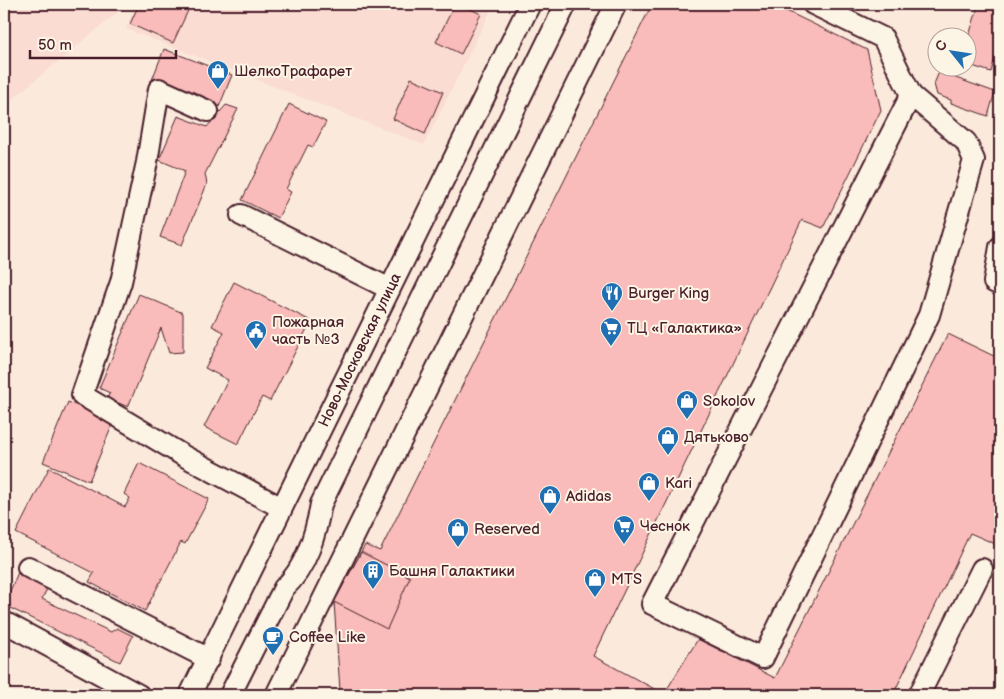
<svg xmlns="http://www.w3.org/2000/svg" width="1004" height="699" font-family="'Balsamiq Sans',sans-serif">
<rect width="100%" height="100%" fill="#fbeadc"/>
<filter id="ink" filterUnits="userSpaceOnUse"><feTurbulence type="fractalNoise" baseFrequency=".02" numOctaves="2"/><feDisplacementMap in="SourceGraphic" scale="10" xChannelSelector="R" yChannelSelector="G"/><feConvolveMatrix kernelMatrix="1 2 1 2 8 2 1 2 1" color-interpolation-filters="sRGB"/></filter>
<g filter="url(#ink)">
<path fill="#fadcd2" d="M4 4H128L4 106Z
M136 4H494L424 145 126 29Z"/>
<path fill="#f9bcba" stroke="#4a1f2b" d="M139 4H191L173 43 130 24Z
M455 4H460L481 14 461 54 436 42Z
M652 4H772L867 50 881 110 823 228 802 220 593 656 664 694 698 639 775 678 948 334 1000 359V546L970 533 893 695H349L340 690 334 602 365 545 380 551Z
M979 4H1000V40L991 72 966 64V45Z
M164 49 232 75 219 107 152 80Z
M939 72 995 92 988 116 951 103V100L937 95 934 84Z
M411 78 443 92 425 134 393 119Z
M289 104 326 122 313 147 308 145 286 189 291 192 278 218 242 200Z
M226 105 238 109 205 174 207 184 182 245 160 237 185 171 159 160 178 116 207 127Z
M234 282 311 321 270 401 262 397 238 444 204 427 228 380 205 368 224 332 212 326Z
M139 294 183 313V352L169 353 161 328 128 407 107 398 110 393 99 388Z
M68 402 114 421 89 481 43 462Z
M139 463 209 499 185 544 181 542 145 611 89 582 94 573 16 533 49 468 125 507 130 498 124 494Z
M361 552 410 577 387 629 334 602Z
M19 570 49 585 42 599 111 632 117 628 133 636 120 662 4 605Z"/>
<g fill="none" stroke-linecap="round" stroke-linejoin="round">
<g stroke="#4a1f2b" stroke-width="24">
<path id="minor" d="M813 4 883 38 911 95 966 142 974 160 929 315 763 658 652 604 911 95
M208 111 159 89 147 162 121 282 82 395 184 456 282 508
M241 215 390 289
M1000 247 994 282 1000 285
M28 567 209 659
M4 622 139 695
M190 695 530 4
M230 695 284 588C307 567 316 533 321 504L566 4
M276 695 616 4
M919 695 982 569"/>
</g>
<use href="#minor" stroke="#fcf5e5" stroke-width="20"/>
</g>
</g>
<defs>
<g id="shop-pin" transform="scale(1.125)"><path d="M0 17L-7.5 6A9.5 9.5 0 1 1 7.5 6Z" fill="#1f6fb2" stroke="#fcf5e5"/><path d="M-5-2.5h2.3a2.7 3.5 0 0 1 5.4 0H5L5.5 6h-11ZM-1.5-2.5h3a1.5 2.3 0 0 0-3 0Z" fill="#fff"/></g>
<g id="restaurant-pin" transform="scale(1.125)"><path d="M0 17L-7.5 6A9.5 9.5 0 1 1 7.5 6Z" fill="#1f6fb2" stroke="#fcf5e5"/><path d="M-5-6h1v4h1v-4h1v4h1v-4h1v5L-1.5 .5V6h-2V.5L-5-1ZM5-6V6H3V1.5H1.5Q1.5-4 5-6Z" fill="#fff"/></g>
<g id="supermarket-pin" transform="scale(1.125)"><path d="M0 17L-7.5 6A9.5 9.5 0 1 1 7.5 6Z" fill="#1f6fb2" stroke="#fcf5e5"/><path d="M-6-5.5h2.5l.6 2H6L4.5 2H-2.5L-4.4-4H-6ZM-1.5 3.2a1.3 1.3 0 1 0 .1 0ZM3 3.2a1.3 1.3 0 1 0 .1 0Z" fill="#fff"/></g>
<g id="civic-pin" transform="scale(1.125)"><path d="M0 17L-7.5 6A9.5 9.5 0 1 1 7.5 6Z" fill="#1f6fb2" stroke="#fcf5e5"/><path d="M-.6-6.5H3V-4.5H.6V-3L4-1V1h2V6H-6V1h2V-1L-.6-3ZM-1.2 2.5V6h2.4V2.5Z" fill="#fff"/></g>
<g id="building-pin" transform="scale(1.125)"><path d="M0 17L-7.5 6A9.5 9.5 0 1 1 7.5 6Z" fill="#1f6fb2" stroke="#fcf5e5"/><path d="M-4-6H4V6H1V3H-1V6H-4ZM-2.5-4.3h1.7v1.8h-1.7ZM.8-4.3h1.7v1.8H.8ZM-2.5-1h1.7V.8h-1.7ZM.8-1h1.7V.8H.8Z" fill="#fff"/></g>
<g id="cafe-pin" transform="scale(1.125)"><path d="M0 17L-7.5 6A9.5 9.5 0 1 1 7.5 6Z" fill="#1f6fb2" stroke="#fcf5e5"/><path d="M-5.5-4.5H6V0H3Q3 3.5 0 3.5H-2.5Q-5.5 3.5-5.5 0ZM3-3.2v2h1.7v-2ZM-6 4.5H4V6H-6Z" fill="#fff"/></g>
</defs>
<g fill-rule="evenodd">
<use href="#shop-pin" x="218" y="71"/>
<use href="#restaurant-pin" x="612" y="293"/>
<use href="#supermarket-pin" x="611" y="328"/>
<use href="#civic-pin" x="256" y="331"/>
<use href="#shop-pin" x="687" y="401"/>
<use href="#shop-pin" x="668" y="437"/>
<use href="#shop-pin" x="649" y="483"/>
<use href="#shop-pin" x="550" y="496"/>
<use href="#supermarket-pin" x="624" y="526"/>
<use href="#shop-pin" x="458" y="529"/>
<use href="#building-pin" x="373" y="571"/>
<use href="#shop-pin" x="595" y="579"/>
<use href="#cafe-pin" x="273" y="637"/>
</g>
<g text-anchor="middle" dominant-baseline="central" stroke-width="4" stroke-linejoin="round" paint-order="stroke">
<g font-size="15" fill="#4a1f2b" stroke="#fcf5e5" text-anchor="start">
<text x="234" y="71">ШелкоТрафарет</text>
<text x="628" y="293">Burger King</text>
<text x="272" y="322">Пожарная<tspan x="272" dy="17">часть №3</tspan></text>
<text x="627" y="328">ТЦ «Галактика»</text>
<text x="703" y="401">Sokolov</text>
<text x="684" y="437">Дятьково</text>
<text x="665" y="483">Kari</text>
<text x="566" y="496">Adidas</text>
<text x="640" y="526">Чеснок</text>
<text x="474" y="529">Reserved</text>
<text x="389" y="571">Башня Галактики</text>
<text x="611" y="579">MTS</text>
<text x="289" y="637">Coffee Like</text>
</g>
<g font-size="15" fill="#4a1f2b" stroke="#fcf5e5">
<text transform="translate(360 350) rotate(-64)">Ново-Московская улица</text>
</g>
</g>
<rect width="1004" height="699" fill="none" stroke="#fcf5e5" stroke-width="20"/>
<rect x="10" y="10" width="984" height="679" fill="none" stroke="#4a1f2b" stroke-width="2" filter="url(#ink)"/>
<g transform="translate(952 52) rotate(300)"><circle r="24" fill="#fcf5e5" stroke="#b59f9b"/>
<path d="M0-4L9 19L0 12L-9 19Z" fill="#1f6fb2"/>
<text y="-8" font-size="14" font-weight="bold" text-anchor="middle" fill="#4a1f2b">С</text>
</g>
<path d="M30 50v8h146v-8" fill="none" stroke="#4a1f2b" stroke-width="2.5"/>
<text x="38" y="50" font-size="15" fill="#4a1f2b" stroke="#fcf5e5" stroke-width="4" paint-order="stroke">50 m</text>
</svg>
